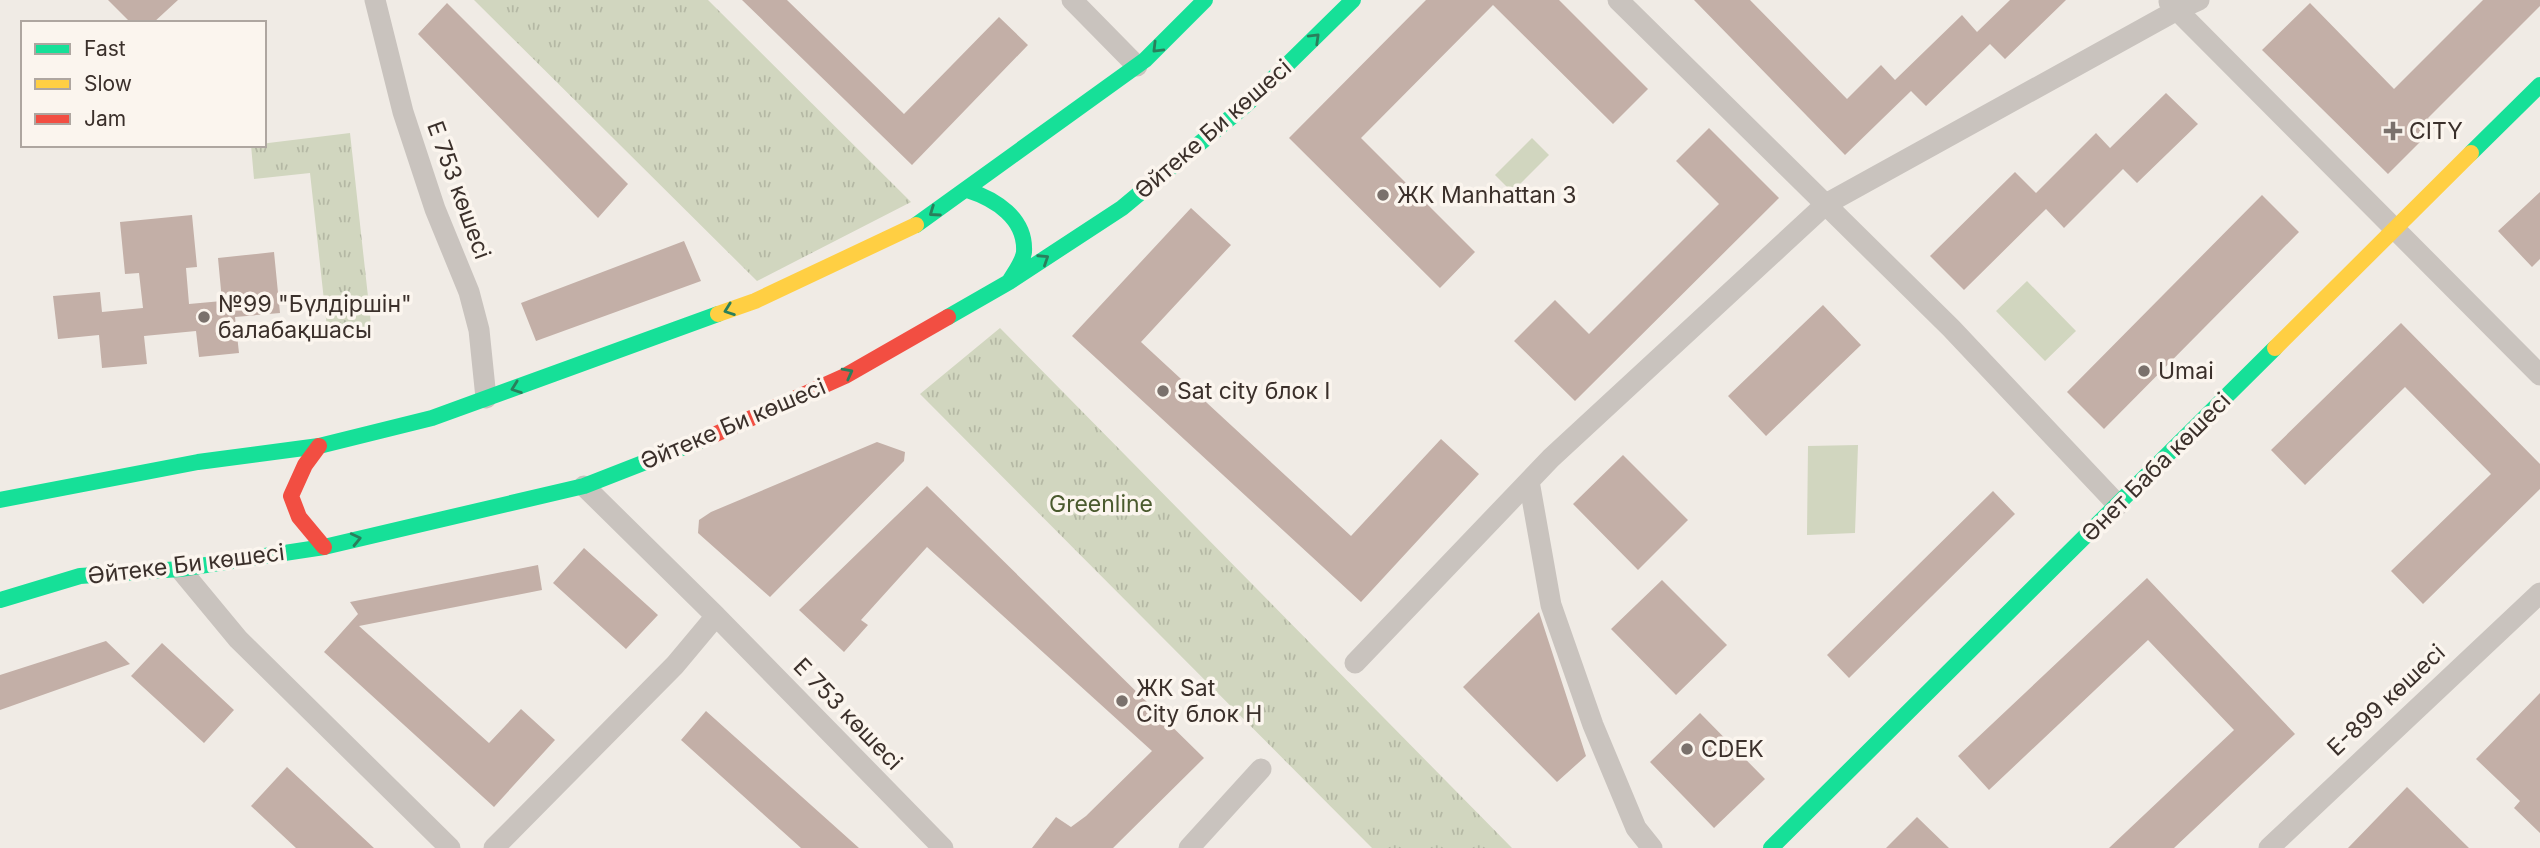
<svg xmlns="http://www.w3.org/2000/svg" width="2540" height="848" font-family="Inter,sans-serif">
<defs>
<pattern id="park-tufts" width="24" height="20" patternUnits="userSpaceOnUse" patternTransform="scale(1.75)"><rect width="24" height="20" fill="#d1d6bf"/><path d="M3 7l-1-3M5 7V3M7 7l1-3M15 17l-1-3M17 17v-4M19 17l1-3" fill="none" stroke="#b4b8a4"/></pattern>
</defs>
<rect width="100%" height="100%" fill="#f0ebe5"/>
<path fill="url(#park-tufts)" d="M474 0H708L911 202 757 281Z
M350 133 372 333 328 337 310 173 254 179 251 145Z
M1000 328 1512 848H1372L920 394Z"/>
<path fill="#d1d6bf" d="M1532 138 1549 155 1512 192 1495 175Z
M2027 281 2076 331 2045 361 1996 311Z
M1858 445 1855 533 1807 535 1808 446Z"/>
<path fill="#c3afa7" d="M108 0H178L153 23H131Z
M742 0H787L904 114 999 17 1028 45 912 165Z
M1426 0H1559L1648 89 1613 124 1493 5 1361 138 1475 252 1440 288 1289 138Z
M1694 0H1750L1847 99 1881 65 1895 80 1962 15 1977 32 2010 0H2066L2005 59 1990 44 1926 106 1911 91 1845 155Z
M2483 0H2540V6L2428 118 2436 126 2388 174 2262 50 2310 3 2394 89Z
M447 3 628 184 598 218 418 34Z
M2166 93 2198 124 2137 183 2123 169 2064 228 2046 209 1964 290 1930 256 2015 172 2036 193 2096 133 2110 148Z
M1709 128 1779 198 1575 401 1514 341 1555 300 1589 334 1719 204 1676 161Z
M2540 192V259L2532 267 2498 231Z
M2262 195 2299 232 2104 429 2067 392Z
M1191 208 1231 245 1141 342 1351 536 1441 439 1479 474 1361 602 1072 336Z
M192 215 197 267 186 268 189 304 222 301 218 258 274 252 280 313 235 317 239 353 199 357 196 331 144 336 147 364 102 368 99 335 58 339 53 296 100 292 102 312 143 308 139 273 125 274 120 222Z
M684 241 701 281 536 341 521 303Z
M1823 305 1861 345 1766 436 1728 396Z
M2401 323 2540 464V489L2423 604 2391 571 2491 474 2405 387 2305 485 2271 450Z
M877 442 905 452 904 461 770 597 698 533 699 520 711 512Z
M1623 455 1688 520 1638 570 1573 504Z
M927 486 1204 758 1113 848H1032L1056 817 1071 827 1086 816 1152 751 927 547 861 620 868 625 844 652 799 610Z
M1993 491 2015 514 1849 678 1827 655Z
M584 548 658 615 626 649 553 583Z
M538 565 542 590 359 626 489 743 521 709 555 740 494 807 324 652 358 614 350 602Z
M2147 578 2295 734 2174 848H2109L2234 730 2148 640 1989 790 1958 756Z
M1662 580 1727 645 1676 695 1611 629Z
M1539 612 1586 756 1557 782 1463 687Z
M106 641 130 664 0 710V675Z
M162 643 234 710 204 743 131 676Z
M2540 693V833L2514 808 2520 801 2476 759Z
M706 711 859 848H801L681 740Z
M1700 713 1765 779 1714 828 1650 762Z
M287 767 374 848H296L251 806Z
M2407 787 2469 848H2348Z
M1917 817 1949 848H1886Z"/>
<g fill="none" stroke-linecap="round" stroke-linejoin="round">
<path stroke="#c9c3be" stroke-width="21" d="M375 0 403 112 435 209 469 292 479 330 486 398
M1072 0 1137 66
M1618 0 1951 328 2118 505
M2169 2 2540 375
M1529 481 1551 605 1593 725 1636 828 1652 848
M180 569 238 639 450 848
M716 616 943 848
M1355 663 1551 458 1826 204 2177 10 2199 0
M494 848 675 665 716 616 584 486
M1189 848 1261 769
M2269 848 2540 593"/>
<path stroke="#16e098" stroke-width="16" d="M2471 153 2540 85
M967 190C995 199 1026 218 1024 252 1023 262 1014 273 1009 282
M916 225 1145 60 1205 0
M948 317 1009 282 1122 208 1247 104 1353 0
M0 500 198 462 319 446 432 418 718 314
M0 600 80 576 180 569 324 547 584 486 707 438
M1771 848 2275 348"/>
<path stroke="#ffcf43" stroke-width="16" d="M718 314 755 301 916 225
M2275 348 2471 153"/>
<path stroke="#f24e42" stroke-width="16" d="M707 438 845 376 948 317
M319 446 305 465 291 496 299 517 324 547"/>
</g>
<defs><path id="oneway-chevron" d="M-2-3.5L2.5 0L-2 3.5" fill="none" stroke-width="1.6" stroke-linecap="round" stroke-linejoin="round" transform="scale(1.75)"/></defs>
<g stroke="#2a7f5c">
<use href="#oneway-chevron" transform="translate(1315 38) rotate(-44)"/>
<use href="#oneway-chevron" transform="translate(1157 48) rotate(135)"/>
<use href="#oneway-chevron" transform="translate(934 212) rotate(145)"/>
<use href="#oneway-chevron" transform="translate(1044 259) rotate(-33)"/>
<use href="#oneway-chevron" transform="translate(729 310) rotate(160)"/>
<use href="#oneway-chevron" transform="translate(848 373) rotate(-28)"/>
<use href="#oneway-chevron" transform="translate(516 388) rotate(160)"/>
<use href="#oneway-chevron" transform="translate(356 539) rotate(-13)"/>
</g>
<g fill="#7a716c" stroke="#fbf5ee" stroke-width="2.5">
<path d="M2389.5 120.5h7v7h7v7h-7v7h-7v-7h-7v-7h7z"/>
<circle cx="1383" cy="195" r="7"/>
<circle cx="204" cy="317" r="7"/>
<circle cx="2144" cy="371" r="7"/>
<circle cx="1163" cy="391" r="7"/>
<circle cx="1122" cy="701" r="7"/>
<circle cx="1687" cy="749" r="7"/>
</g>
<g text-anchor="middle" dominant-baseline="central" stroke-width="7" stroke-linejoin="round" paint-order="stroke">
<g font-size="23" fill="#3b302b" stroke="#fbf5ee">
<text transform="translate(1213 129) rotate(-41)">Әйтеке Би көшесі</text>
<text transform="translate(459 190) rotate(70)">Е 753 көшесі</text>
<text transform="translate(733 424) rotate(-23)">Әйтеке Би көшесі</text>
<text transform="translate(2156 467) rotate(-45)">Әнет Баба көшесі</text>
<text transform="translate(186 564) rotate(-7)">Әйтеке Би көшесі</text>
<text transform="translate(2386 700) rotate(-43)">Е-899 көшесі</text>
<text transform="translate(848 714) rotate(46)">Е 753 көшесі</text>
</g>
<g font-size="23" fill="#3b302b" stroke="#fbf5ee" text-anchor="start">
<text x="2409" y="131">CITY</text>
<text x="1397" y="195">ЖК Manhattan 3</text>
<text x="218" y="304">№99 "Бүлдіршін"<tspan x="218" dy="26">балабақшасы</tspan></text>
<text x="2158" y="371">Umai</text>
<text x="1177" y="391">Sat city блок I</text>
<text x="1136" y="688">ЖК Sat<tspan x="1136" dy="26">City блок H</tspan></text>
<text x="1701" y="749">CDEK</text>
</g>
<g font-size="23" fill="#4a5a2e" stroke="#fbf5ee">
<text x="1101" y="504">Greenline</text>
</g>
</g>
<rect x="21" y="21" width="245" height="126" fill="#fbf5ee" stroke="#aea6a0" stroke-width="2"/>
<rect x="35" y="44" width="35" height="10" fill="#16e098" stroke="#aea6a0" stroke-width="2"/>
<text x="84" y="56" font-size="21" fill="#3b302b">Fast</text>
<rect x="35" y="79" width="35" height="10" fill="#ffcf43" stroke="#aea6a0" stroke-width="2"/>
<text x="84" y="91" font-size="21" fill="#3b302b">Slow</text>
<rect x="35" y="114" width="35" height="10" fill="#f24e42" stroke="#aea6a0" stroke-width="2"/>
<text x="84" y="126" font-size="21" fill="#3b302b">Jam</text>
</svg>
